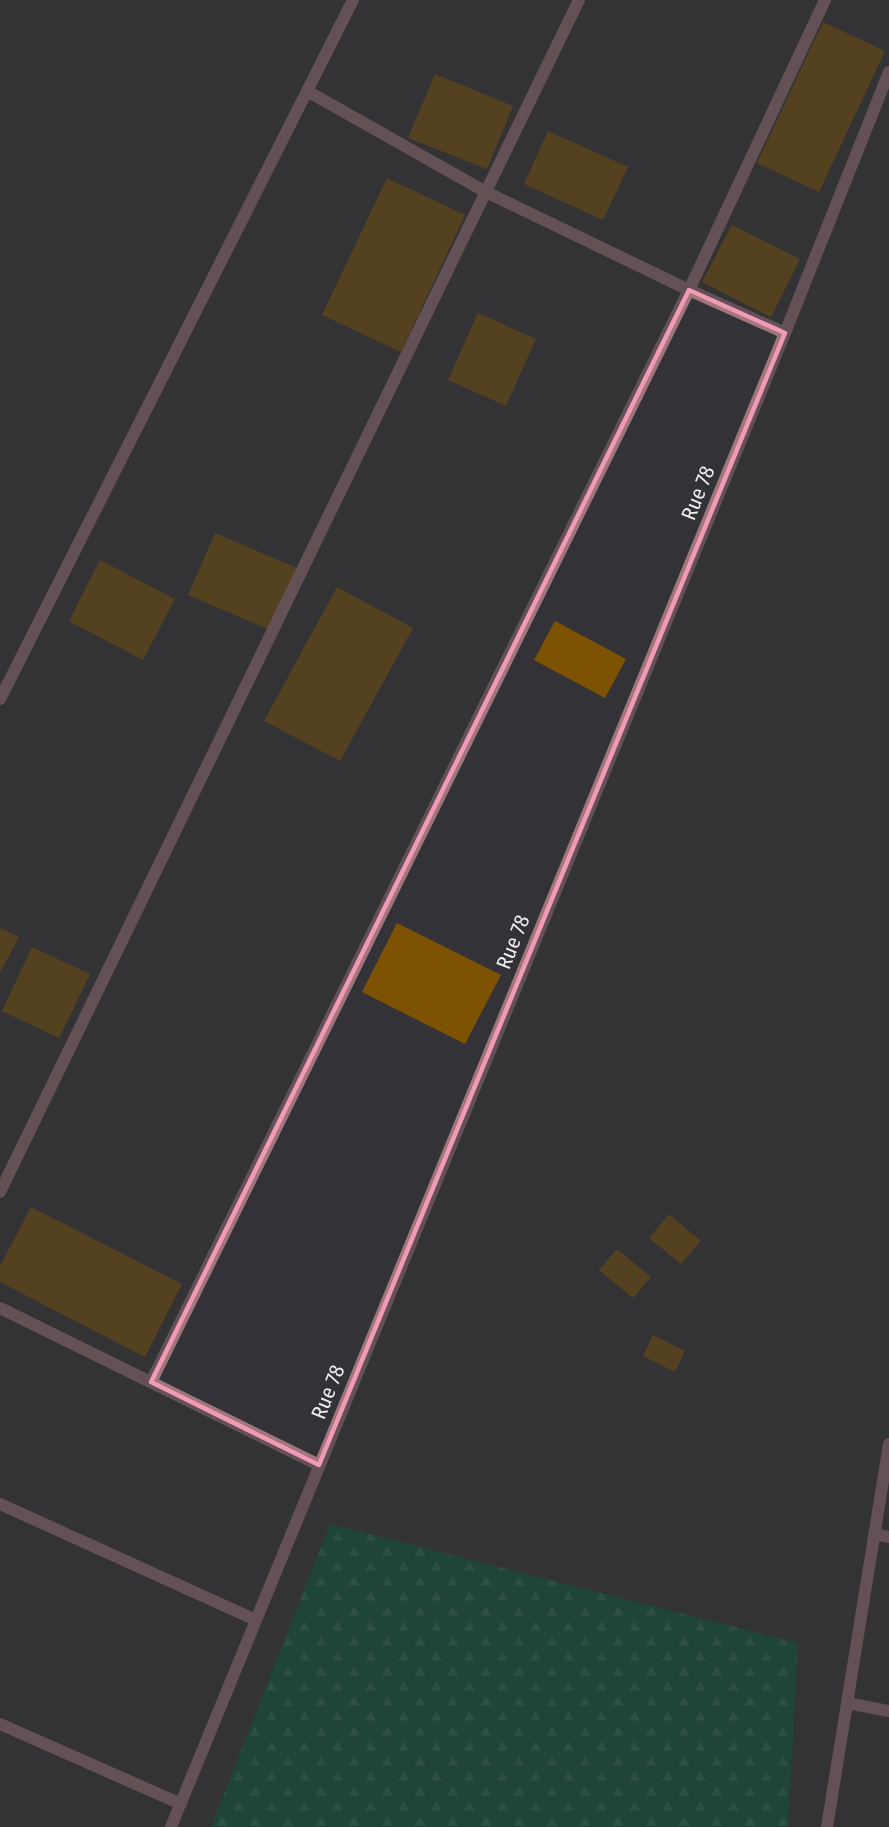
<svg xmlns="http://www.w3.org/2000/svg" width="889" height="1827" font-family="'Fira Sans Condensed',sans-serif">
<defs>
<pattern id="forest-firs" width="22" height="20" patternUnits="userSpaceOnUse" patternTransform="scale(1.5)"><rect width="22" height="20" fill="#085a3b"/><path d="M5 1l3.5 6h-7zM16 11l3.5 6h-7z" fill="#2c7258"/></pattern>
</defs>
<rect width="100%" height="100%" fill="#333337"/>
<path fill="url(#forest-firs)" d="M330 1524 798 1643 788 1827H211Z"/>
<path fill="#7d5203" d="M823 22 885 51 819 192 757 163Z
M435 74 513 106 487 169 408 138Z
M548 131 628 167 603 220 524 184Z
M387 178 465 215 401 352 322 315Z
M732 225 800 259 771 317 702 282Z
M478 313 536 339 506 406 448 380Z
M215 533 297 568 270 630 188 595Z
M100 560 175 599 143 660 69 621Z
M337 587 413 628 340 761 264 721Z
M555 621 626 659 605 698 534 660Z
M397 923 501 975 465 1044 362 992Z
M0 928 19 937 0 973Z
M32 947 90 974 59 1038 2 1011Z
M31 1207 182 1284 145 1357 0 1282V1266Z
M669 1214 701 1241 681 1264 649 1238Z
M617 1249 651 1277 633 1298 599 1270Z
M653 1335 685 1351 675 1372 643 1356Z"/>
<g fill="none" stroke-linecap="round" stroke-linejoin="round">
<path stroke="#a1757c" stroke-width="12" d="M307 91 486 192 689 290 785 333
M0 699 353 0
M0 1192 579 0
M0 1308 319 1465
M151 1382 689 290 825 0
M0 1504 256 1620
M874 1534 889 1537
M847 1703 889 1711
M0 1724 181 1804
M171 1827 785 333 889 72
M827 1827 889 1444"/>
</g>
<path d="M0 0H889V1827H0ZM689 290 785 333 319 1465 151 1382Z" fill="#333337" fill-opacity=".55" fill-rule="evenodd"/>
<path fill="none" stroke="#f09ab6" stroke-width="4.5" stroke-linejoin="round" d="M689 290 785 333 319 1465 151 1382Z"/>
<g text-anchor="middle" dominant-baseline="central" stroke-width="4.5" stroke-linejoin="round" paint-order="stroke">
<g font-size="21" fill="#eeeef1" stroke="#333337">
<text transform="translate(698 493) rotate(-68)">Rue 78</text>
<text transform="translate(513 942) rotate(-68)">Rue 78</text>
<text transform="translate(328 1392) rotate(-68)">Rue 78</text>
</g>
</g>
</svg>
